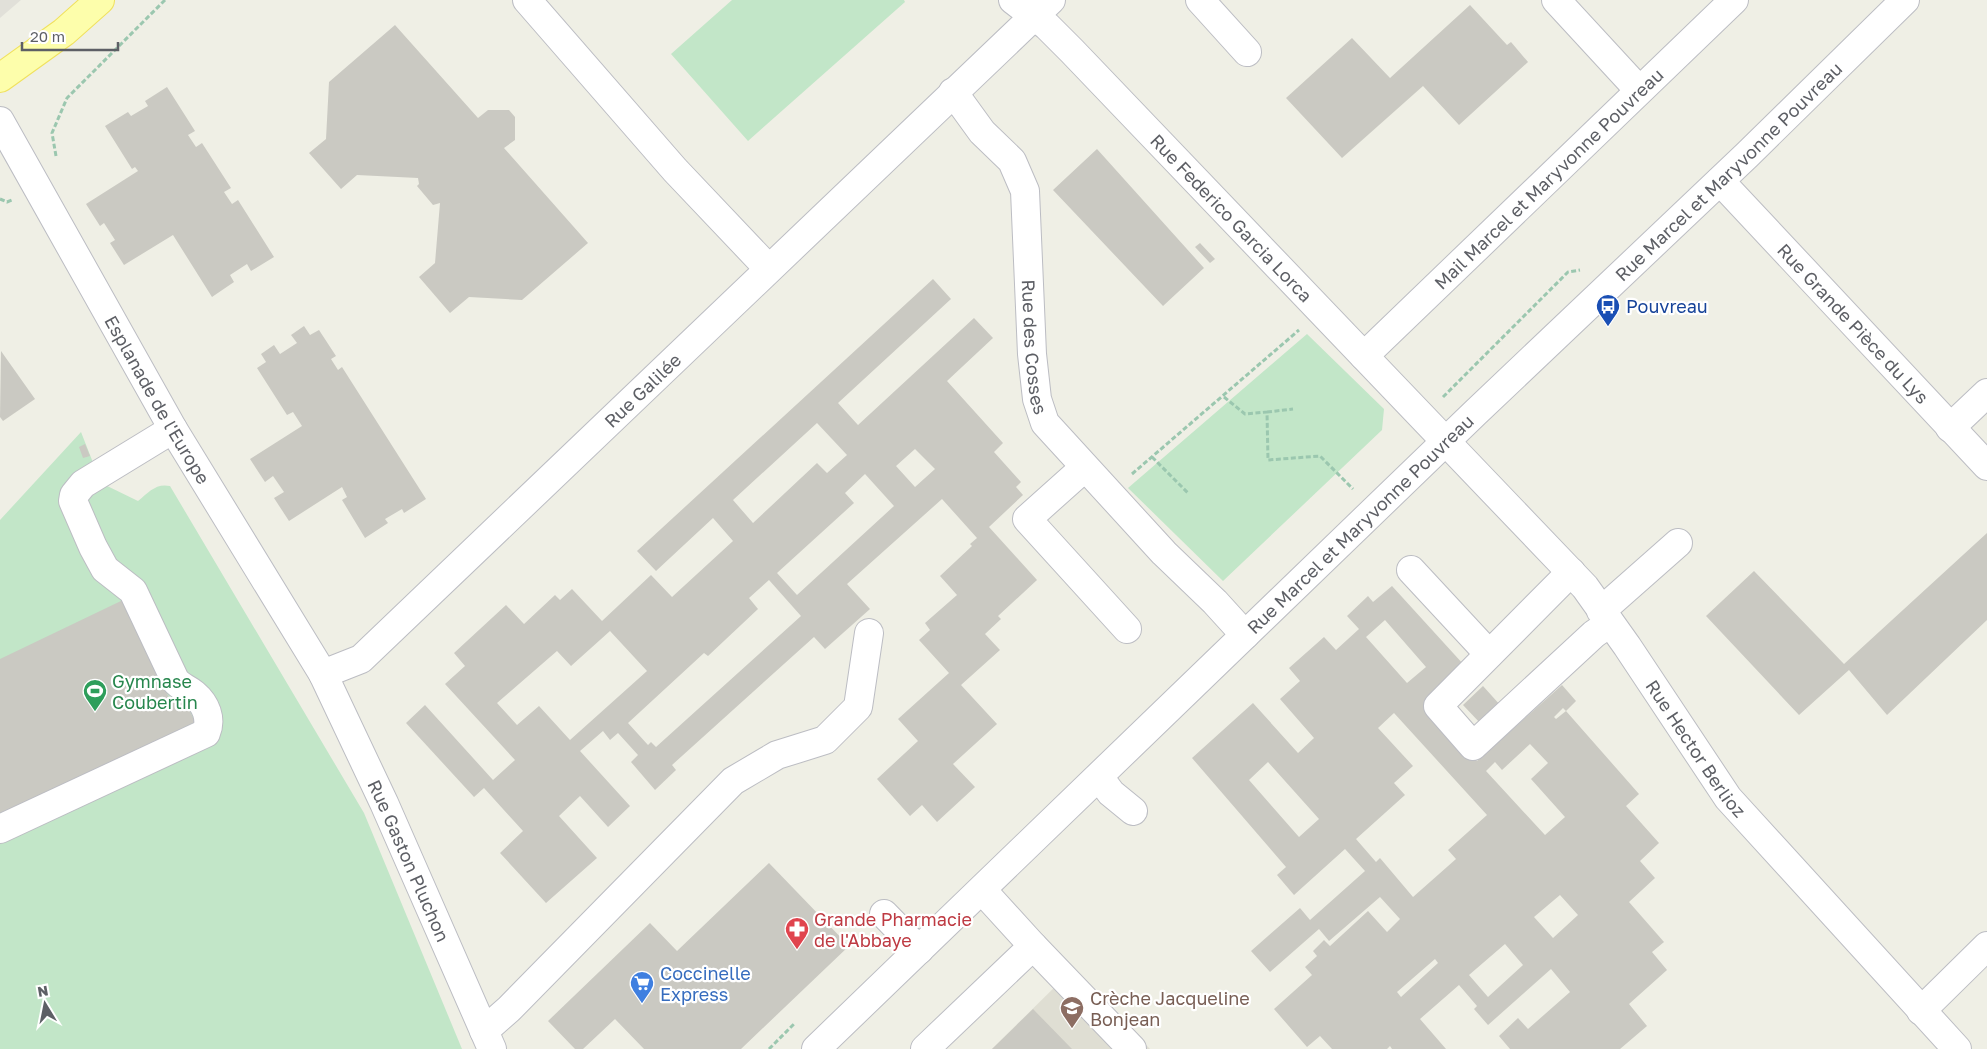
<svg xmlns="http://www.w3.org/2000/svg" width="1987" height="1049" font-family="'Golos Text',sans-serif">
<rect width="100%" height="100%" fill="#efefe5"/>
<path fill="#e1e0d9" d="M0 0H21L0 18Z"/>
<path fill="#dfded3" d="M1073 969 1150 1049H992Z"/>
<path fill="#c2e6c8" d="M732 0H904L905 2 748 141 671 54Z
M1307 334 1384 409 1382 430 1223 581 1128 488Z
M81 432 101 483 138 501C149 492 156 483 170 486L364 813 462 1049H0V520Z"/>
<path fill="#cac9c2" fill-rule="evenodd" d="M1470 5 1507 45 1511 42 1528 62 1459 125 1423 86 1342 158 1286 98 1352 38 1390 78Z
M395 25 478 118 488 110H509L515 117V140L504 148 588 243 522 300 469 297 450 313 419 277 435 263 440 203 433 205 417 186 419 184 418 178 357 175 341 189 309 153 326 139 329 82Z
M167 87 195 131 188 135 196 147 202 143 231 188 224 192 232 204 238 200 274 257 251 271 247 264 230 275 234 282 212 297 173 235 124 265 110 243 115 240 104 223 100 226 86 204 138 171 135 167 132 169 105 126 128 112 131 116 148 106 145 101Z
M1097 149 1204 268 1163 306 1053 190Z
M1200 243 1215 259 1210 263 1195 247Z
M933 279 951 299 838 403 858 425 974 318 993 338 947 381 1003 443 994 452 1021 482 1016 487 1023 495 989 527 1037 580 998 616 1001 619 985 634 1000 650 961 685 997 724 953 764 975 787 937 822 922 805 910 816 877 779 918 741 898 719 949 673 919 640 930 630 925 623 957 595 940 576 972 546 970 544 977 538 942 499 847 584 870 609 825 649 814 637 672 765 676 770 655 790 631 762 638 755 618 733 610 740 603 731 580 751 630 806 608 827 580 796 559 816 597 858 546 903 500 853 523 831 484 788 474 797 406 723 425 705 493 780 515 760 445 684 465 666 454 653 506 605 524 624 555 595 560 600 572 589 602 621 651 575 672 597 733 541 713 518 656 571 637 551ZM817 423 847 455 827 473 817 463 753 523 733 500ZM915 449 935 469 915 487 896 466ZM865 474 894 506 797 595 777 573 854 503 845 493ZM769 580 801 616 656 747 651 742 648 745 628 723 704 653 708 656 758 609 749 598ZM610 631 647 671 570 740 539 706 517 725 497 703 557 651 571 666Z
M304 326 310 335 319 330 336 356 331 359 338 370 342 367 426 499 404 513 402 509 385 519 388 523 365 538 342 500 347 497 342 487 289 521 274 498 284 492 273 476 265 482 250 459 302 426 293 412 287 415 257 368 266 362 261 354 274 345 280 354 297 343 291 335Z
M1 351 35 399 3 421 0 417Z
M85 444 90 456 83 458 79 447Z
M1987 533V620L1887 715 1849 670 1799 715 1706 616 1754 571 1844 664Z
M1392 586 1464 665 1424 702 1477 761 1562 685 1576 701 1566 711 1639 794 1626 806 1659 843 1640 861 1655 878 1629 902 1664 942 1652 952 1667 970 1629 1004 1647 1026 1620 1049H1510L1499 1036 1518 1018 1528 1029 1570 992 1551 969 1488 1025 1474 1009 1477 1006 1459 985 1420 1019 1446 1049H1392L1390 1046 1387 1049H1332L1320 1036 1307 1047 1274 1009 1312 975 1305 967 1317 956 1313 951 1324 940 1330 946 1368 911 1387 932 1400 919 1380 897 1329 941 1319 929 1270 972 1251 951 1300 908 1310 920 1365 871 1345 849 1294 895 1277 875 1286 867 1192 758 1253 703 1298 753 1314 738 1280 699 1300 681 1289 668 1324 637 1336 650 1359 629 1347 616 1368 596 1373 602ZM1385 620 1426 667 1407 683 1366 637ZM1563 708 1566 711 1556 719 1554 717ZM1394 713 1487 815 1448 850 1456 859 1413 897 1380 858 1376 862 1356 839 1405 795 1394 783 1413 766 1378 728ZM1530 744 1548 763 1531 779 1565 817 1545 835 1486 771 1495 762 1502 770ZM1268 762 1319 819 1299 837 1249 780ZM1560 895 1578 915 1553 938 1534 917ZM1505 944 1523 965 1488 997 1469 975ZM1435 959 1438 963 1401 997 1397 992Z
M123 600 171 702 183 697 195 722 0 816V659Z
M1483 686 1501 706 1481 724 1463 705Z
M769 863 849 946 741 1049H644L615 1019 583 1049H575L548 1021 650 923 677 951Z
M1033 1009 1072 1049H992Z"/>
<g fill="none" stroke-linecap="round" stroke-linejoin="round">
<g stroke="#bcbdc3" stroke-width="30">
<g id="minor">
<path d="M527 0 675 170 768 268"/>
<path id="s1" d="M1013 0 1047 26 1072 51 1585 587 1627 646 1728 798 1957 1049"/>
<path d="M1200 0 1247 52"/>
<path d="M1556 0 1639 90"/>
<path id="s2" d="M953 92 982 132 1012 161 1025 191 1032 354 1037 399 1045 423 1164 553 1215 602 1245 635"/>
<path id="s3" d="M0 121 173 429 323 674 384 803 492 1049"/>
<path id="s4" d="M1720 181 1987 466"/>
<path id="s5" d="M1364 356 1734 0"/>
<path d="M1950 428 1987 393"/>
<path d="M1084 468 1027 519 1127 629"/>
<path d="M1411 570 1489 654"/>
<path d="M1571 572 1438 706 1473 746 1594 634 1610 623"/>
<path d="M1601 611 1678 543"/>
<path id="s6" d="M323 674 361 659 1051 0"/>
<path d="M1099 777 1111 793 1133 811"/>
<path d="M0 829 206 733C212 719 206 704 194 694 187 688 180 687 175 680L133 591 105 569 93 547 73 501 74 495 83 484 173 429"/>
<path d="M884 914 919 950"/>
<path d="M1033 946 1132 1049"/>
<path d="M1921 1011 1987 946"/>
<path d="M484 1031 509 1009 733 781 777 755 825 740 858 707 869 633"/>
<path id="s7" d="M816 1049 1475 413 1747 155 1905 0"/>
<path d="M925 1049 1033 946 982 890"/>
</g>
</g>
<g stroke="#f0e15d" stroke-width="30">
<path id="major" d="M0 78 64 32 100 0"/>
</g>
<path stroke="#9bc7af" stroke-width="3" stroke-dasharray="5 2.5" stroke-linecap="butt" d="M56 156 52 133 67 98 165 0
M0 199 7 202 12 200
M1224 397 1245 414 1267 412 1268 460 1320 456 1353 489
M1443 397 1568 272 1580 270
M1267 412 1293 409
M1152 457 1189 494
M1132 474 1299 330
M769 1049 795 1023"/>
<use href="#minor" stroke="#fff" stroke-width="28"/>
<use href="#major" stroke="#fdfeab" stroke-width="28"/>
</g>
<defs>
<g id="bus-pin" transform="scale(1.25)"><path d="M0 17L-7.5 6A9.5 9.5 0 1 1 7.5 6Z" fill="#1a4fb4" stroke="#fff"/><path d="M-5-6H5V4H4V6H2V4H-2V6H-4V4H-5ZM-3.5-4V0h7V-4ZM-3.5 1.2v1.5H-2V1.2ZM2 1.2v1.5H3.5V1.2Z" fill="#fff"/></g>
<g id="stadium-pin" transform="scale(1.25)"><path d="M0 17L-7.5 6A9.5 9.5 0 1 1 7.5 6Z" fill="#2e9e5b" stroke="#fff"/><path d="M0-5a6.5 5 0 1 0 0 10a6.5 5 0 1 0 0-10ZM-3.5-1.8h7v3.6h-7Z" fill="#fff"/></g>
<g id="pharmacy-pin" transform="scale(1.25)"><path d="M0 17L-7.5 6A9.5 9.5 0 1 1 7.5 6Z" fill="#e0444e" stroke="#fff"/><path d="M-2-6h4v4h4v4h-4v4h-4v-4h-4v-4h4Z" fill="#fff"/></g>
<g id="supermarket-pin" transform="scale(1.25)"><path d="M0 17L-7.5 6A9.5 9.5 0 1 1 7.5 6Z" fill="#3f7fe0" stroke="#fff"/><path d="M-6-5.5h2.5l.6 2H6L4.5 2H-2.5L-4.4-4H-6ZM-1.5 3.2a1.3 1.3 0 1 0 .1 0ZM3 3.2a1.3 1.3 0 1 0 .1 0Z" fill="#fff"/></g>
<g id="school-pin" transform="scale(1.25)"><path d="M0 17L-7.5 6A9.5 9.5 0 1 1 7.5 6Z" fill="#8d6e63" stroke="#fff"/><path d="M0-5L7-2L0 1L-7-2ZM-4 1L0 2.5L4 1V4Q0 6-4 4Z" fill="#fff"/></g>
</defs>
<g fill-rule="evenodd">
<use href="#bus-pin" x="1608" y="306"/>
<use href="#stadium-pin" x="95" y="691"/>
<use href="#pharmacy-pin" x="797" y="929"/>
<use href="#supermarket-pin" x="642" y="983"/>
<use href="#school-pin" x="1072" y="1008"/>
</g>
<g text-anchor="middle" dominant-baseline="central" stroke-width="4.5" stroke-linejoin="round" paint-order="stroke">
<g font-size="18" fill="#5d5f65" stroke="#fff">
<text stroke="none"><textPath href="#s7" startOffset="1266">Rue Marcel et Maryvonne Pouvreau</textPath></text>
<text stroke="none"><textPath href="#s5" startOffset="256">Mail Marcel et Maryvonne Pouvreau</textPath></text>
<text stroke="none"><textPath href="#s1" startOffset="309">Rue Federico Garcia Lorca</textPath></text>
<text stroke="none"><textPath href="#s4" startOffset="195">Rue Grande Pièce du Lys</textPath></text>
<text stroke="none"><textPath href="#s2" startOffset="280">Rue des Cosses</textPath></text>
<text stroke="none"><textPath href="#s6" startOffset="430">Rue Galilée</textPath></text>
<text stroke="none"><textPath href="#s3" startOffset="320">Esplanade de l'Europe</textPath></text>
<text stroke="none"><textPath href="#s7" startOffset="756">Rue Marcel et Maryvonne Pouvreau</textPath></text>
<text stroke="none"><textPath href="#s1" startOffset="1016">Rue Hector Berlioz</textPath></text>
<text stroke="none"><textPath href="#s3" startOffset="846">Rue Gaston Pluchon</textPath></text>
</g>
<g font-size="18" fill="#164399" stroke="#fff" text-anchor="start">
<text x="1626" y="306">Pouvreau</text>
</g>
<g font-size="18" fill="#27864d" stroke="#fff" text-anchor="start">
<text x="112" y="681">Gymnase<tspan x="112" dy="21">Coubertin</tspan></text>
</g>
<g font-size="18" fill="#be3a42" stroke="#fff" text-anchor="start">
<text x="814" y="919">Grande Pharmacie<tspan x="814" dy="21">de l'Abbaye</tspan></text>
</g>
<g font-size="18" fill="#366cbe" stroke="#fff" text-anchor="start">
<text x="660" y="973">Coccinelle<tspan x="660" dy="21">Express</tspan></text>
</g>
<g font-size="18" fill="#785e54" stroke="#fff" text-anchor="start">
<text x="1090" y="998">Crèche Jacqueline<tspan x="1090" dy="21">Bonjean</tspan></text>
</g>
</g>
<g transform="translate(45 1004) rotate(350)" stroke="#ffffff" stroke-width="4" paint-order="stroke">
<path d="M0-4L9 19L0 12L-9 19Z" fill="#5d5f65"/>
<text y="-8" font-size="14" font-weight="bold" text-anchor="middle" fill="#5d5f65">N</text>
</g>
<path d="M22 42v8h96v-8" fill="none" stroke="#5d5f65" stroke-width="2.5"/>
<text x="30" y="42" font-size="15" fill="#5d5f65" stroke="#ffffff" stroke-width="4" paint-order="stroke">20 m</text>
</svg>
